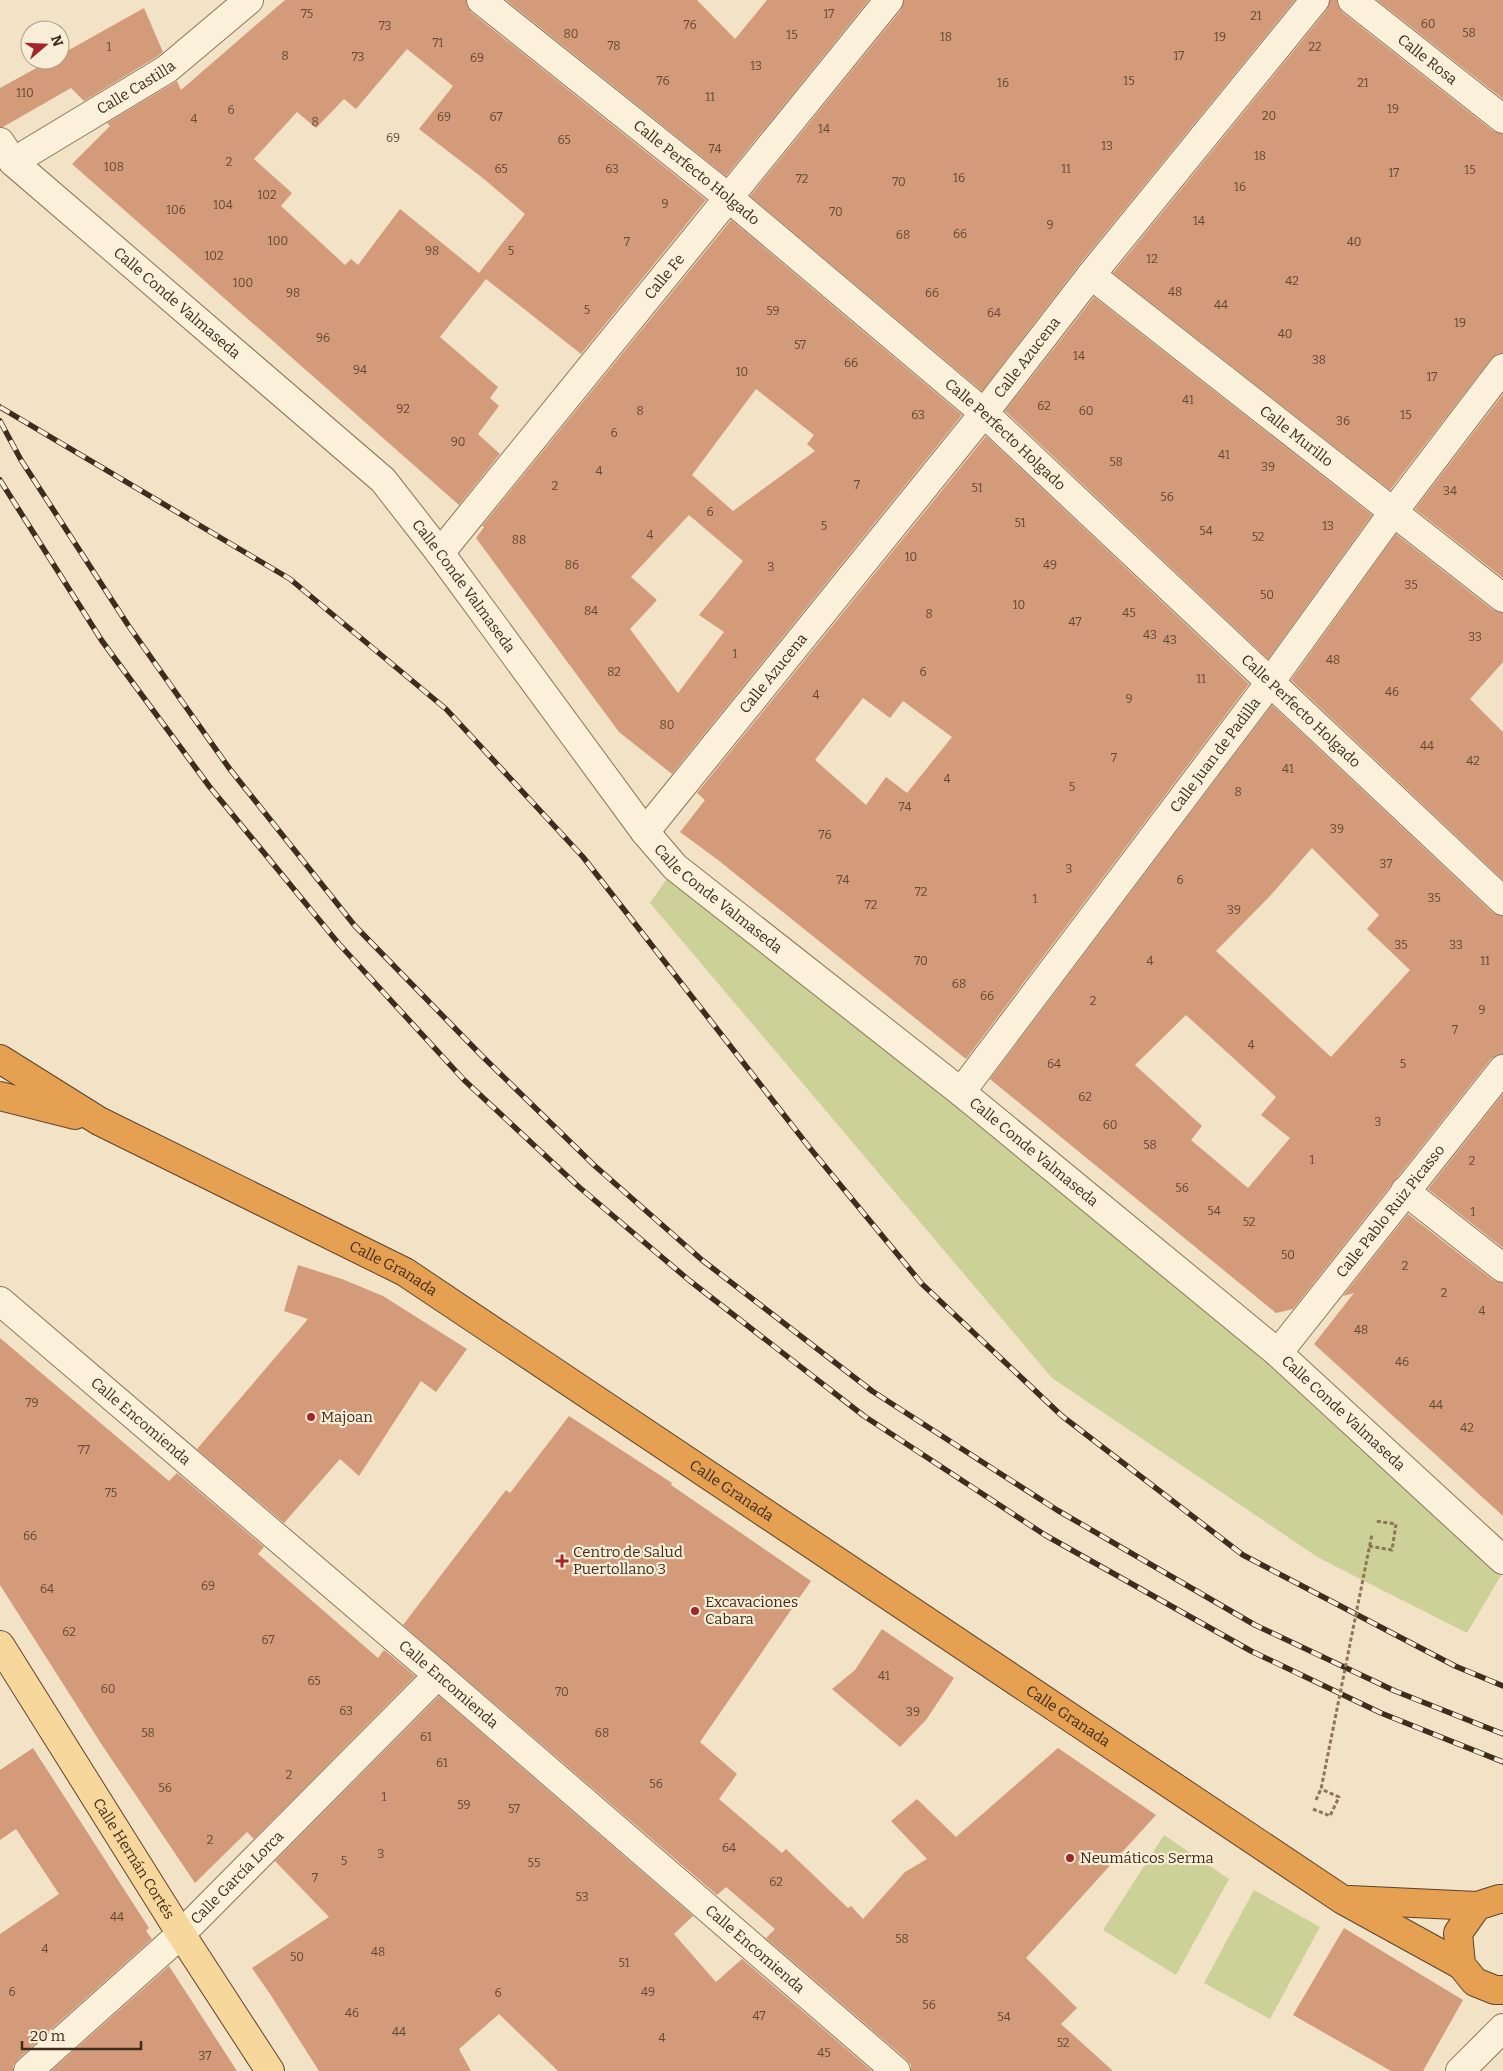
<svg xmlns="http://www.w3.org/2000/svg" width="1503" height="2071" font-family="Bitter,serif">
<rect width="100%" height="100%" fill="#f2e3c6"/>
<path fill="#ccd198" d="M675 867 1278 1353 1503 1572 1467 1633 1319 1558 1052 1378 650 903Z
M1164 1835 1229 1879 1176 1975 1103 1930Z
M1254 1890 1320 1927 1270 2019 1204 1983Z"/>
<path fill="#d39b79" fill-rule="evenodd" d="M285 0H466L467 6 471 12 706 200 581 354 486 279 440 337 498 387 490 398 499 406 478 434 500 454 459 505 72 164 110 126 107 123 177 81 181 90ZM407 49 453 86 419 129 484 179 525 214 479 273 400 209 358 265 351 259 345 265 281 206 292 193 254 159 297 112 316 128 344 99 356 109Z
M506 0H697L735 39 767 0H869L726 176Z
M904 0H1295L1079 265 982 391 750 196 901 10Z
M1330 0H1337L1338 6 1342 12 1493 131 1503 134V353L1497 354 1491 359 1390 490 1113 273 1327 10Z
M1377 0H1503V99Z
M144 8 163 52 158 56 84 101 71 88 3 127H0V88L51 60H60V55Z
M731 220 962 415 672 774 619 732 476 538 484 527 482 526ZM756 389 814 435 807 444 815 451 733 511 692 475ZM689 515 743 561 699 615 724 632 678 693 630 629 657 600 631 577Z
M1094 297 1372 515 1268 659 1005 411Z
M1503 394V578L1415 509Z
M986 436 1249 684 966 1059 718 860 680 832 705 800 697 793ZM863 698 890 718 903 701 952 737 907 793 886 777 866 805 815 760Z
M1396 534 1493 610 1503 613V662L1470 699 1503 732V880L1291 680Z
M1272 705 1492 912 1503 916V1054L1497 1055 1491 1059 1293 1309 1276 1313 990 1079ZM1312 848 1379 915 1367 929 1410 970 1331 1057 1216 951 1270 896ZM1186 1015 1276 1097 1261 1115 1290 1138 1248 1188 1191 1140 1202 1126 1135 1065Z
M1503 1094V1248L1428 1189Z
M1408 1214 1493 1280 1503 1283V1516L1314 1344 1354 1293 1343 1296Z
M298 1265 342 1279 383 1296 467 1349 436 1392 421 1381 359 1476 340 1459 284 1523 197 1449 308 1319 284 1311Z
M0 1338 169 1481 177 1473 264 1547 258 1554 378 1658 384 1650 415 1676 254 1839 247 1832 195 1883 102 1745 0 1585Z
M569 1416 672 1483 671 1485 811 1581 700 1742 737 1774 719 1799 782 1853 786 1849 848 1908 851 1906 863 1919 905 1872 927 1859 891 1821 917 1799 956 1837 1058 1748 1156 1815 1026 1958 1077 2008 1061 2024 1113 2071H911V2065L906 2059 766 1938 775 1929 726 1887 717 1895 403 1625 506 1490 510 1493Z
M882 1629 954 1678 926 1720 900 1747 832 1689 855 1670Z
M439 1696 693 1916 674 1934 716 1982 742 1959 872 2071H558L499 2014 459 2049 471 2071H319L270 1994 252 1968 329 1917 275 1861Z
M33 1748 149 1928 146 1931 152 1939 18 2059 13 2066V2071H0V1934L59 1894 16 1829 0 1840V1770Z
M1344 1928 1463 2000 1423 2071H1391L1293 2015Z
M169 1966 237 2071H51Z"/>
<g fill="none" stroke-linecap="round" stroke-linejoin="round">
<g stroke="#8f745a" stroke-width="30">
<g id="minor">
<path id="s1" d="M481 0 729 198 984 413 1503 901"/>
<path id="s2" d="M1352 0 1503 119"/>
<path id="s3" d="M0 142 13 162 383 480 440 553 645 832 675 867 961 1092 1278 1353 1503 1560"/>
<path id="s4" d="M13 162 167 69 249 0"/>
<path id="s5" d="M1091 275 1503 598"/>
<path id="s6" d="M440 553 889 0"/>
<path id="s7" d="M645 832 984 413 1091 275 1315 0"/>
<path id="s8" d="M961 1092 1271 681 1394 511 1503 368"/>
<path d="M1405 1191 1503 1268"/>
<path id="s9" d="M0 1301 438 1675 896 2071"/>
<path id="s10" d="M1278 1353 1503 1069"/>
<path id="s11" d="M28 2071 181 1934 438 1675"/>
<path d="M1460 2071 1503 2028"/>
</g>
</g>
<g stroke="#5d422e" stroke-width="30">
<g id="major">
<path id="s12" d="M0 1645 181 1934 270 2071"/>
</g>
</g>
<g stroke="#5d422e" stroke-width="30">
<g id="highway">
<path id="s13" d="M0 1059 99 1121 405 1272 1343 1900 1461 1965"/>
<path d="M0 1096 75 1115"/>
<path d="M1503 1899H1499L1477 1906 1458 1933 1461 1965 1475 1982 1495 1990H1503"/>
<path d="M1350 1900 1477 1906"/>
</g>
</g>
<path stroke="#8f745a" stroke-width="3" stroke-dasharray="4 2.5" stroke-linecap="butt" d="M1369 1546 1392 1550 1396 1524 1375 1521
M1313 1809 1330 1816 1339 1797 1321 1789"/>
<use href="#minor" stroke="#fbf0da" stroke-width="28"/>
<use href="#major" stroke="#f7d79c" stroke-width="28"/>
<use href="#highway" stroke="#e6a051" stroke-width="28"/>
<g stroke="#3e2d1e" stroke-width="5.5">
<path id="rail" d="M0 407 290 579 446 709 583 857 809 1147 922 1284 1062 1416 1243 1555 1455 1666 1503 1686
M0 421 21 460 128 625 229 768 355 926 482 1056 595 1166 702 1260 872 1391 1057 1510 1255 1625 1395 1691 1503 1734
M0 480 102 641 209 786 339 944 464 1080 579 1187 690 1281 864 1416 1045 1535 1251 1651 1381 1713 1503 1762"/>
</g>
<use href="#rail" stroke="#f8edd6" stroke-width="4" stroke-dasharray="11" stroke-linecap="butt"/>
<path stroke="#8f745a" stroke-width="3" stroke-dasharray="4 2.5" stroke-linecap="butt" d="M1316 1800 1321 1789 1372 1534"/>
</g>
<g fill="#a3252a" stroke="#f8edd6" stroke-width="2">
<circle cx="311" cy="1417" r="5"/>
<path d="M559.5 1553.5h5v5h5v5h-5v5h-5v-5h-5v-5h5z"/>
<circle cx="695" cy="1611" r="5"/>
<circle cx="1070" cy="1858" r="5"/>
</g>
<g text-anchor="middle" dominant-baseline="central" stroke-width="4.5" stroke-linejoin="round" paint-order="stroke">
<g font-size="12" fill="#634835">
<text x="307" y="14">75</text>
<text x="829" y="14">17</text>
<text x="1256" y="16">21</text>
<text x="1428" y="24">60</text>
<text x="690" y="25">76</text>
<text x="385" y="26">73</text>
<text x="1469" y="33">58</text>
<text x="571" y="34">80</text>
<text x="792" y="35">15</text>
<text x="946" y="37">18</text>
<text x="1220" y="37">19</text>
<text x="438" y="43">71</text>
<text x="614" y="46">78</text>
<text x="109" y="47">1</text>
<text x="1315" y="47">22</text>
<text x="285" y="56">8</text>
<text x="1179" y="56">17</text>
<text x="358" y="57">73</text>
<text x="477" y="58">69</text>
<text x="756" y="66">13</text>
<text x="663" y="81">76</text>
<text x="1129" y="81">15</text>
<text x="1003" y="83">16</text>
<text x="1363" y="83">21</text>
<text x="25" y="93">110</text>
<text x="710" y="97">11</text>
<text x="1393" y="109">19</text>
<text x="231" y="110">6</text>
<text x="1269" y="116">20</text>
<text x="444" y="117">69</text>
<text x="496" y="117">67</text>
<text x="194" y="119">4</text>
<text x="315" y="122">8</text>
<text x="824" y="129">14</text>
<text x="393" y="138">69</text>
<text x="564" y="140">65</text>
<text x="1107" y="146">13</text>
<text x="715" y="149">74</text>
<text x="1260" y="156">18</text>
<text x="229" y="162">2</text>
<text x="114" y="167">108</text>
<text x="501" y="169">65</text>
<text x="612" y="169">63</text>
<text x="1066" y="169">11</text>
<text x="1470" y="170">15</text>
<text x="1394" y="173">17</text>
<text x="959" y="178">16</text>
<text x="802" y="179">72</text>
<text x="899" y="182">70</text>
<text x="1240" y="187">16</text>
<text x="267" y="195">102</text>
<text x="665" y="204">9</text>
<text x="223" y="205">104</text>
<text x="176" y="210">106</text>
<text x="836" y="212">70</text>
<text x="1199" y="221">14</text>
<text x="1050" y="225">9</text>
<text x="960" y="234">66</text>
<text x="903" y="235">68</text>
<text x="278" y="241">100</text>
<text x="627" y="242">7</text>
<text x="1354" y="242">40</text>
<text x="432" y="251">98</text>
<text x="511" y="251">5</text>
<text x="214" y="256">102</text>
<text x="1152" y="259">12</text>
<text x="1292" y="281">42</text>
<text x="243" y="283">100</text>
<text x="1175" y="292">48</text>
<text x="293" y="293">98</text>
<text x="932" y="293">66</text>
<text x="1221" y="305">44</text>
<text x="587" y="310">5</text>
<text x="773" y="311">59</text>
<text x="994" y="313">64</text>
<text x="1460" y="323">19</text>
<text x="1285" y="334">40</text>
<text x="323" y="338">96</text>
<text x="800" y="345">57</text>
<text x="1079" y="356">14</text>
<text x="1319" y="360">38</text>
<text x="851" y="363">66</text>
<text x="360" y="370">94</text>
<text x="742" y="372">10</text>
<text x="1432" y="377">17</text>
<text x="1188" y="400">41</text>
<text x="1044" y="406">62</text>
<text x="403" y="409">92</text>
<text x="640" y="411">8</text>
<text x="1086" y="411">60</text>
<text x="918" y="415">63</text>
<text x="1406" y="415">15</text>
<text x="1343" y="421">36</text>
<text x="614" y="433">6</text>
<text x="458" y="442">90</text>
<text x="1224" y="455">41</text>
<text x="1116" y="462">58</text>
<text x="1268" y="467">39</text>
<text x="599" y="471">4</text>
<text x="857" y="485">7</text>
<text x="555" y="486">2</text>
<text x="977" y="488">51</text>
<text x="1450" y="491">34</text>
<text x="1167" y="497">56</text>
<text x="710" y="512">6</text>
<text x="1020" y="523">51</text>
<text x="824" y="526">5</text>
<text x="1328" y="526">13</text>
<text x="1206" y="531">54</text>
<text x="650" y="535">4</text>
<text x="1258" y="537">52</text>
<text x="519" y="540">88</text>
<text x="911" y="557">10</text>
<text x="572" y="565">86</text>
<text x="1050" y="565">49</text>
<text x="771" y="567">3</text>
<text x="1411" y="585">35</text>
<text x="1267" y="595">50</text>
<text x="1019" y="605">10</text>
<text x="591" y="611">84</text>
<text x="1129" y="613">45</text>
<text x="929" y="614">8</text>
<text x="1075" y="622">47</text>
<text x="1150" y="635">43</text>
<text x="1475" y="637">33</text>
<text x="1170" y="640">43</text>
<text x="735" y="654">1</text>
<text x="1333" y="660">48</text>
<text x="614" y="672">82</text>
<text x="923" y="672">6</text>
<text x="1201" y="679">11</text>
<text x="1392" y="692">46</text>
<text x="816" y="695">4</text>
<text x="1129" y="699">9</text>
<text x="667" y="725">80</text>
<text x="1427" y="746">44</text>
<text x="1114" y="758">7</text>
<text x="1473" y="761">42</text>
<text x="1288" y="769">41</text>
<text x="947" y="779">4</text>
<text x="1072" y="787">5</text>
<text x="1238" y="792">8</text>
<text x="905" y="807">74</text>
<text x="1337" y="829">39</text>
<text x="825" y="835">76</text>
<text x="1386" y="864">37</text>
<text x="1069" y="869">3</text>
<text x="843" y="880">74</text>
<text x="1180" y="880">6</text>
<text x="921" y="892">72</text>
<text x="1434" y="898">35</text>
<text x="1035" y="899">1</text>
<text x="871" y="905">72</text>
<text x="1234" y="910">39</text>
<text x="1401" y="945">35</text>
<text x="1456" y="945">33</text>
<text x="921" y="961">70</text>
<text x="1150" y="961">4</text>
<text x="1485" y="961">11</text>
<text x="959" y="984">68</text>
<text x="987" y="996">66</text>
<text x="1093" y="1001">2</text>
<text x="1482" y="1010">9</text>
<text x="1455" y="1030">7</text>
<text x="1251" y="1045">4</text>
<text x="1054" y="1064">64</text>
<text x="1403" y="1064">5</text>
<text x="1085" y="1097">62</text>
<text x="1378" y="1122">3</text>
<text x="1110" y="1125">60</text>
<text x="1150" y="1145">58</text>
<text x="1312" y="1160">1</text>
<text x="1472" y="1161">2</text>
<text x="1182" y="1188">56</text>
<text x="1214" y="1211">54</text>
<text x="1473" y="1212">1</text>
<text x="1249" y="1222">52</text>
<text x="1288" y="1255">50</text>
<text x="1405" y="1266">2</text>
<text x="1444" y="1293">2</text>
<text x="1482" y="1311">4</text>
<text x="1361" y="1330">48</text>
<text x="1402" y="1362">46</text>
<text x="32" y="1403">79</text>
<text x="1436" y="1405">44</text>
<text x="1467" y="1428">42</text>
<text x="84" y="1450">77</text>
<text x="111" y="1493">75</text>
<text x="30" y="1536">66</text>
<text x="208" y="1586">69</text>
<text x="47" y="1589">64</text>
<text x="69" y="1632">62</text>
<text x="268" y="1640">67</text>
<text x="884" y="1676">41</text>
<text x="314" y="1681">65</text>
<text x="108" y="1689">60</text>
<text x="562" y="1692">70</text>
<text x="346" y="1711">63</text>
<text x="913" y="1712">39</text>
<text x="148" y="1733">58</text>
<text x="602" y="1733">68</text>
<text x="426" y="1737">61</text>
<text x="442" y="1763">61</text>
<text x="289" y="1775">2</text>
<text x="656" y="1784">56</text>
<text x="165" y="1788">56</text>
<text x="384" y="1797">1</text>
<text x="464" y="1805">59</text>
<text x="514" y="1809">57</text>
<text x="210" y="1840">2</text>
<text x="729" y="1848">64</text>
<text x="381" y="1854">3</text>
<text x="344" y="1861">5</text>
<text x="534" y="1863">55</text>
<text x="315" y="1878">7</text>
<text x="776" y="1882">62</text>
<text x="582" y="1897">53</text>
<text x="117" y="1917">44</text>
<text x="902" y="1939">58</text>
<text x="45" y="1949">4</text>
<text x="378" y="1952">48</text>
<text x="297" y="1957">50</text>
<text x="624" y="1963">51</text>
<text x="12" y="1992">6</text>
<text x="648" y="1992">49</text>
<text x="498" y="1993">6</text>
<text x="929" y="2005">56</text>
<text x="352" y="2013">46</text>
<text x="759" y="2016">47</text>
<text x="1004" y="2017">54</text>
<text x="399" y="2032">44</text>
<text x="662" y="2038">4</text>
<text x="1063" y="2043">52</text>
<text x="824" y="2053">45</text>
<text x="205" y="2056">37</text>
</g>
<g font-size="15" fill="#3e2d1e" stroke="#f8edd6">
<text stroke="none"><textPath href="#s2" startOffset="96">Calle Rosa</textPath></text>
<text stroke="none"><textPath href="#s4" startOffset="144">Calle Castilla</textPath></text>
<text stroke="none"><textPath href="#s1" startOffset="276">Calle Perfecto Holgado</textPath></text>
<text stroke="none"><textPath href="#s6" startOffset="356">Calle Fe</textPath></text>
<text stroke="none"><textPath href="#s3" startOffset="240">Calle Conde Valmaseda</textPath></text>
<text stroke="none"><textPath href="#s7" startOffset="609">Calle Azucena</textPath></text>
<text stroke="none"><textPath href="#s1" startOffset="681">Calle Perfecto Holgado</textPath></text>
<text stroke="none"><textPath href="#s5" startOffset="261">Calle Murillo</textPath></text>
<text stroke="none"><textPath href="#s3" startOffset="645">Calle Conde Valmaseda</textPath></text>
<text stroke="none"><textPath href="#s7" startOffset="204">Calle Azucena</textPath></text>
<text stroke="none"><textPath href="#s1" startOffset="1086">Calle Perfecto Holgado</textPath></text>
<text stroke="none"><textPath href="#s8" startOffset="422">Calle Juan de Padilla</textPath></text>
<text stroke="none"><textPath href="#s3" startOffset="1050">Calle Conde Valmaseda</textPath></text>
<text stroke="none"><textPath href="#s3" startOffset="1455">Calle Conde Valmaseda</textPath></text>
<text stroke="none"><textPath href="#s10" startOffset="181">Calle Pablo Ruiz Picasso</textPath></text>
<text stroke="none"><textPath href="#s13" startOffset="446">Calle Granada</textPath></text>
<text stroke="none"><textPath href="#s3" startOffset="1860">Calle Conde Valmaseda</textPath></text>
<text stroke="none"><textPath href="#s9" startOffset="185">Calle Encomienda</textPath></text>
<text stroke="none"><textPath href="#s13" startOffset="851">Calle Granada</textPath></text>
<text stroke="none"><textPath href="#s9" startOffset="590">Calle Encomienda</textPath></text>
<text stroke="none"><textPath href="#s13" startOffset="1256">Calle Granada</textPath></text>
<text stroke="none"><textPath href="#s12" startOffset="252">Calle Hernán Cortés</textPath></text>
<text stroke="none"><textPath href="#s11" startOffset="285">Calle García Lorca</textPath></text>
<text stroke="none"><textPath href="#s9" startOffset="995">Calle Encomienda</textPath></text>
</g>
<g font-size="15" fill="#3e2d1e" stroke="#f8edd6" text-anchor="start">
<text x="321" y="1417">Majoan</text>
<text x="573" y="1552">Centro de Salud<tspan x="573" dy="17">Puertollano 3</tspan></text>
<text x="705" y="1602">Excavaciones<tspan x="705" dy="17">Cabara</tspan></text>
<text x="1080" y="1858">Neumáticos Serma</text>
</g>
</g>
<g transform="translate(45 45) rotate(71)"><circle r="24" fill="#f8edd6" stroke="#aea08c"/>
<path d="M0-4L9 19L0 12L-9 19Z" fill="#a3252a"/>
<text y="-8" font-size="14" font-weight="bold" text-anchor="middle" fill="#3e2d1e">N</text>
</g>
<path d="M22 2041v8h119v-8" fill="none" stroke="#3e2d1e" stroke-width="2.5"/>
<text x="30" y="2041" font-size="15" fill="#3e2d1e" stroke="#f8edd6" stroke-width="4" paint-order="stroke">20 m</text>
</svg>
